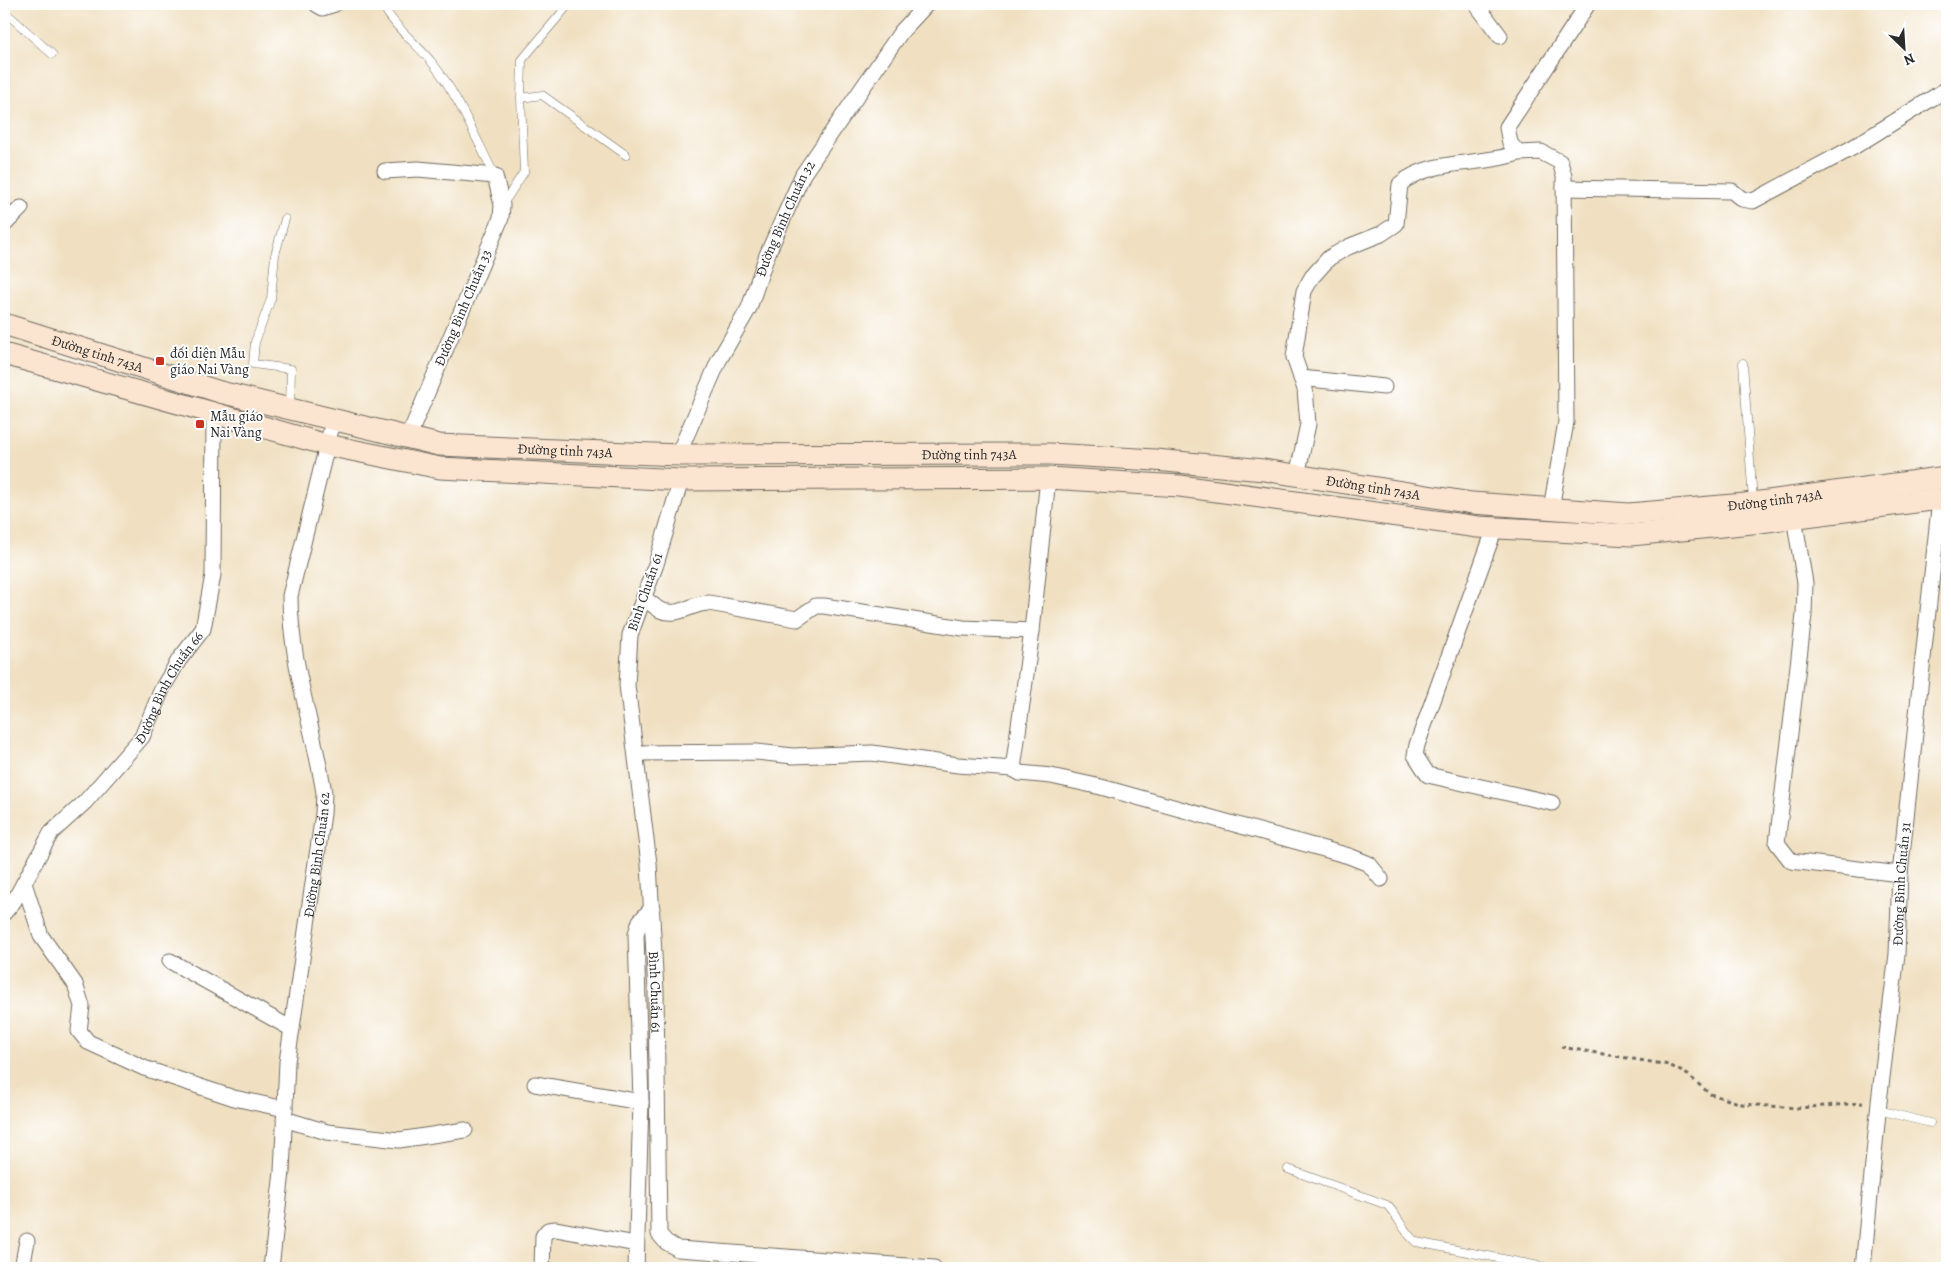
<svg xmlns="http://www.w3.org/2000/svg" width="1951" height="1272" font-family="Alegreya,serif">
<rect width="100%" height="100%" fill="#fff"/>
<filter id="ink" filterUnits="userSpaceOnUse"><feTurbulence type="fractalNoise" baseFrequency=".02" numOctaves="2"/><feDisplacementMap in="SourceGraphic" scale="10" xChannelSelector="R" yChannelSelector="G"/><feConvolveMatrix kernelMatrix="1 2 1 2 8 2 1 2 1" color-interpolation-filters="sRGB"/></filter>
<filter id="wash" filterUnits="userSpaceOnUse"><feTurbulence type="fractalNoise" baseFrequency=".0096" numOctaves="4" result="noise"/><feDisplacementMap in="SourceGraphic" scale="20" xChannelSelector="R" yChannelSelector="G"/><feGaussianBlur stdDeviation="1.12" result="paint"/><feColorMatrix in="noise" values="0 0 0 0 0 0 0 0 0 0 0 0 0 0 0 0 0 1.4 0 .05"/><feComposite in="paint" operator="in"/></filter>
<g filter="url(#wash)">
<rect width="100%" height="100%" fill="#f0e0c1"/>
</g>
<g filter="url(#ink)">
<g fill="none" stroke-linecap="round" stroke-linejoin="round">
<g stroke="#706a60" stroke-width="9">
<path id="service" d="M382 4C395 29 417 43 434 65 459 97 476 139 495 176
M4 11 52 54
M521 98 542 95 626 155
M503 204 524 172 521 98 522 60 569 4
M285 219 275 255 271 299 255 342 253 364 291 369 290 408
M1743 363 1753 501
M1878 1110 1930 1123
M1288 1169 1387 1205C1398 1216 1404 1233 1416 1242L1549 1268"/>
</g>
<g stroke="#706a60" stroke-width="17">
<g id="minor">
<path d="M316 4 323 8 335 4"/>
<path d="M1476 4 1500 36"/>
<path d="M385 171 418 169 495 176 502 205 501 218 408 438"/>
<path d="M1564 188 1732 191 1742 199 1753 201 1852 148 1947 89"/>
<path d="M4 225 21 208"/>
<path d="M1301 378 1384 387"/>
<path id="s1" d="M678 455 719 360 749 308 767 255 803 174 901 32 927 4"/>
<path d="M1297 476 1308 424 1305 389 1294 357 1304 291 1312 277 1329 258 1348 247 1381 234 1396 224 1400 184C1433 157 1480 167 1518 153"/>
<path d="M1048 478 1032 631 1013 769 1020 773 1051 776 1101 787 1349 856 1369 864 1381 879"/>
<path id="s2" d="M681 480 656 564 630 635 627 685 649 864 656 991 659 1234 666 1242 678 1249 934 1268"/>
<path d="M1551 509 1566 422 1564 176 1560 162 1541 152 1518 153 1510 143 1507 127 1588 4"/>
<path d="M1794 517 1805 583 1804 615 1777 843 1791 861 1900 874"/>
<path d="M1495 528 1417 745 1415 755 1428 775 1552 803"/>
<path d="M644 599C650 601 654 607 660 610 680 618 690 603 709 603L797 619 816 606H824L963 628 1032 631"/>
<path d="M636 753 757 752 793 756 872 753 958 765 1013 769"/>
<path d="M24 883 41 936 75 984 82 1006 79 1031 88 1042 144 1068 234 1098 285 1109"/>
<path id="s3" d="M4 913 14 901 51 833 85 802 142 737 162 689 179 660 203 629 213 575 214 415"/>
<path d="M170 961 292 1029"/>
<path d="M535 1084 641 1102"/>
<path d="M284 1119 327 1132 399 1140 465 1130"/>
<path d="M22 1268 27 1241"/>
<path id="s4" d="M271 1268 282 1172 287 1062 323 814 324 793C314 728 290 663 290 596L333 421"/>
<path d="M542 1268 543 1236 548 1230 556 1229 636 1244"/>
<path d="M636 1268 641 1102 636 934 640 921 652 908"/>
<path id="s5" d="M1863 1268 1879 1102 1897 954 1900 874 1940 499"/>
</g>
</g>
<g stroke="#706a60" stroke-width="23">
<g id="secondary">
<path id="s6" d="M4 324 220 392 439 445 678 455 1050 454 1155 460 1264 470 1472 503 1629 514 1745 504 1947 477"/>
<path d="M4 354 327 445 440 468 681 480 1048 478 1180 486 1478 527 1631 535 1752 523 1947 498"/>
</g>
</g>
<path stroke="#706a60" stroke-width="3" stroke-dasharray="4 4" stroke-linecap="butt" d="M1561 1047 1669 1065 1688 1075 1710 1094 1742 1104 1797 1108 1863 1103"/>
<use href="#service" stroke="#fff" stroke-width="8"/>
<use href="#minor" stroke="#fff" stroke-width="15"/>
<use href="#secondary" stroke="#fce5d0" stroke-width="21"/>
</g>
</g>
<g fill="#c8321e" stroke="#fff" stroke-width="2">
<rect x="155" y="356" width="10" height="10" rx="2.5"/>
<rect x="195" y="419" width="10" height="10" rx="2.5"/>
</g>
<g text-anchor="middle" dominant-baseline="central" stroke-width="4" stroke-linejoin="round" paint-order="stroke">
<g font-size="14" fill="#2b2b2b" stroke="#fff">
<text stroke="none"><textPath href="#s1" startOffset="260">Đường Bình Chuẩn 32</textPath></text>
<text transform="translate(463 308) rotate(-67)">Đường Bình Chuẩn 33</text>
<text stroke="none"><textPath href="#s6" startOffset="98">Đường tỉnh 743A</textPath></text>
<text stroke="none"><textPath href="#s6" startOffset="578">Đường tỉnh 743A</textPath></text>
<text stroke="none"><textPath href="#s6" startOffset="982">Đường tỉnh 743A</textPath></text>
<text stroke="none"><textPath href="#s6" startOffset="1388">Đường tỉnh 743A</textPath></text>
<text stroke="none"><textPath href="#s6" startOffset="1792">Đường tỉnh 743A</textPath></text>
<text transform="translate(645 592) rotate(-71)">Bình Chuẩn 61</text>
<text stroke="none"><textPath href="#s3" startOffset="282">Đường Bình Chuẩn 66</textPath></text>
<text stroke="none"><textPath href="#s4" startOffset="416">Đường Bình Chuẩn 62</textPath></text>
<text stroke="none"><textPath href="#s5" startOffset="386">Đường Bình Chuẩn 31</textPath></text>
<text stroke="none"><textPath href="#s2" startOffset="522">Bình Chuẩn 61</textPath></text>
</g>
<g font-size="14" fill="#2b2b2b" stroke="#fff" text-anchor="start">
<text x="170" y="353">đối diện Mẫu<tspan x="170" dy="16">giáo Nai Vàng</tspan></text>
<text x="210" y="416">Mẫu giáo<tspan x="210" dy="16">Nai Vàng</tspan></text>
</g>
</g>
<rect width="1951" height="1272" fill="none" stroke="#fff" stroke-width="20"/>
<g transform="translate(1904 48) rotate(155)" stroke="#ffffff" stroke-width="4" paint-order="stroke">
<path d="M0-4L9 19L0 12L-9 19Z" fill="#2b2b2b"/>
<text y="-8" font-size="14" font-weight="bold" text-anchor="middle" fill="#2b2b2b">N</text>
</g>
</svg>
